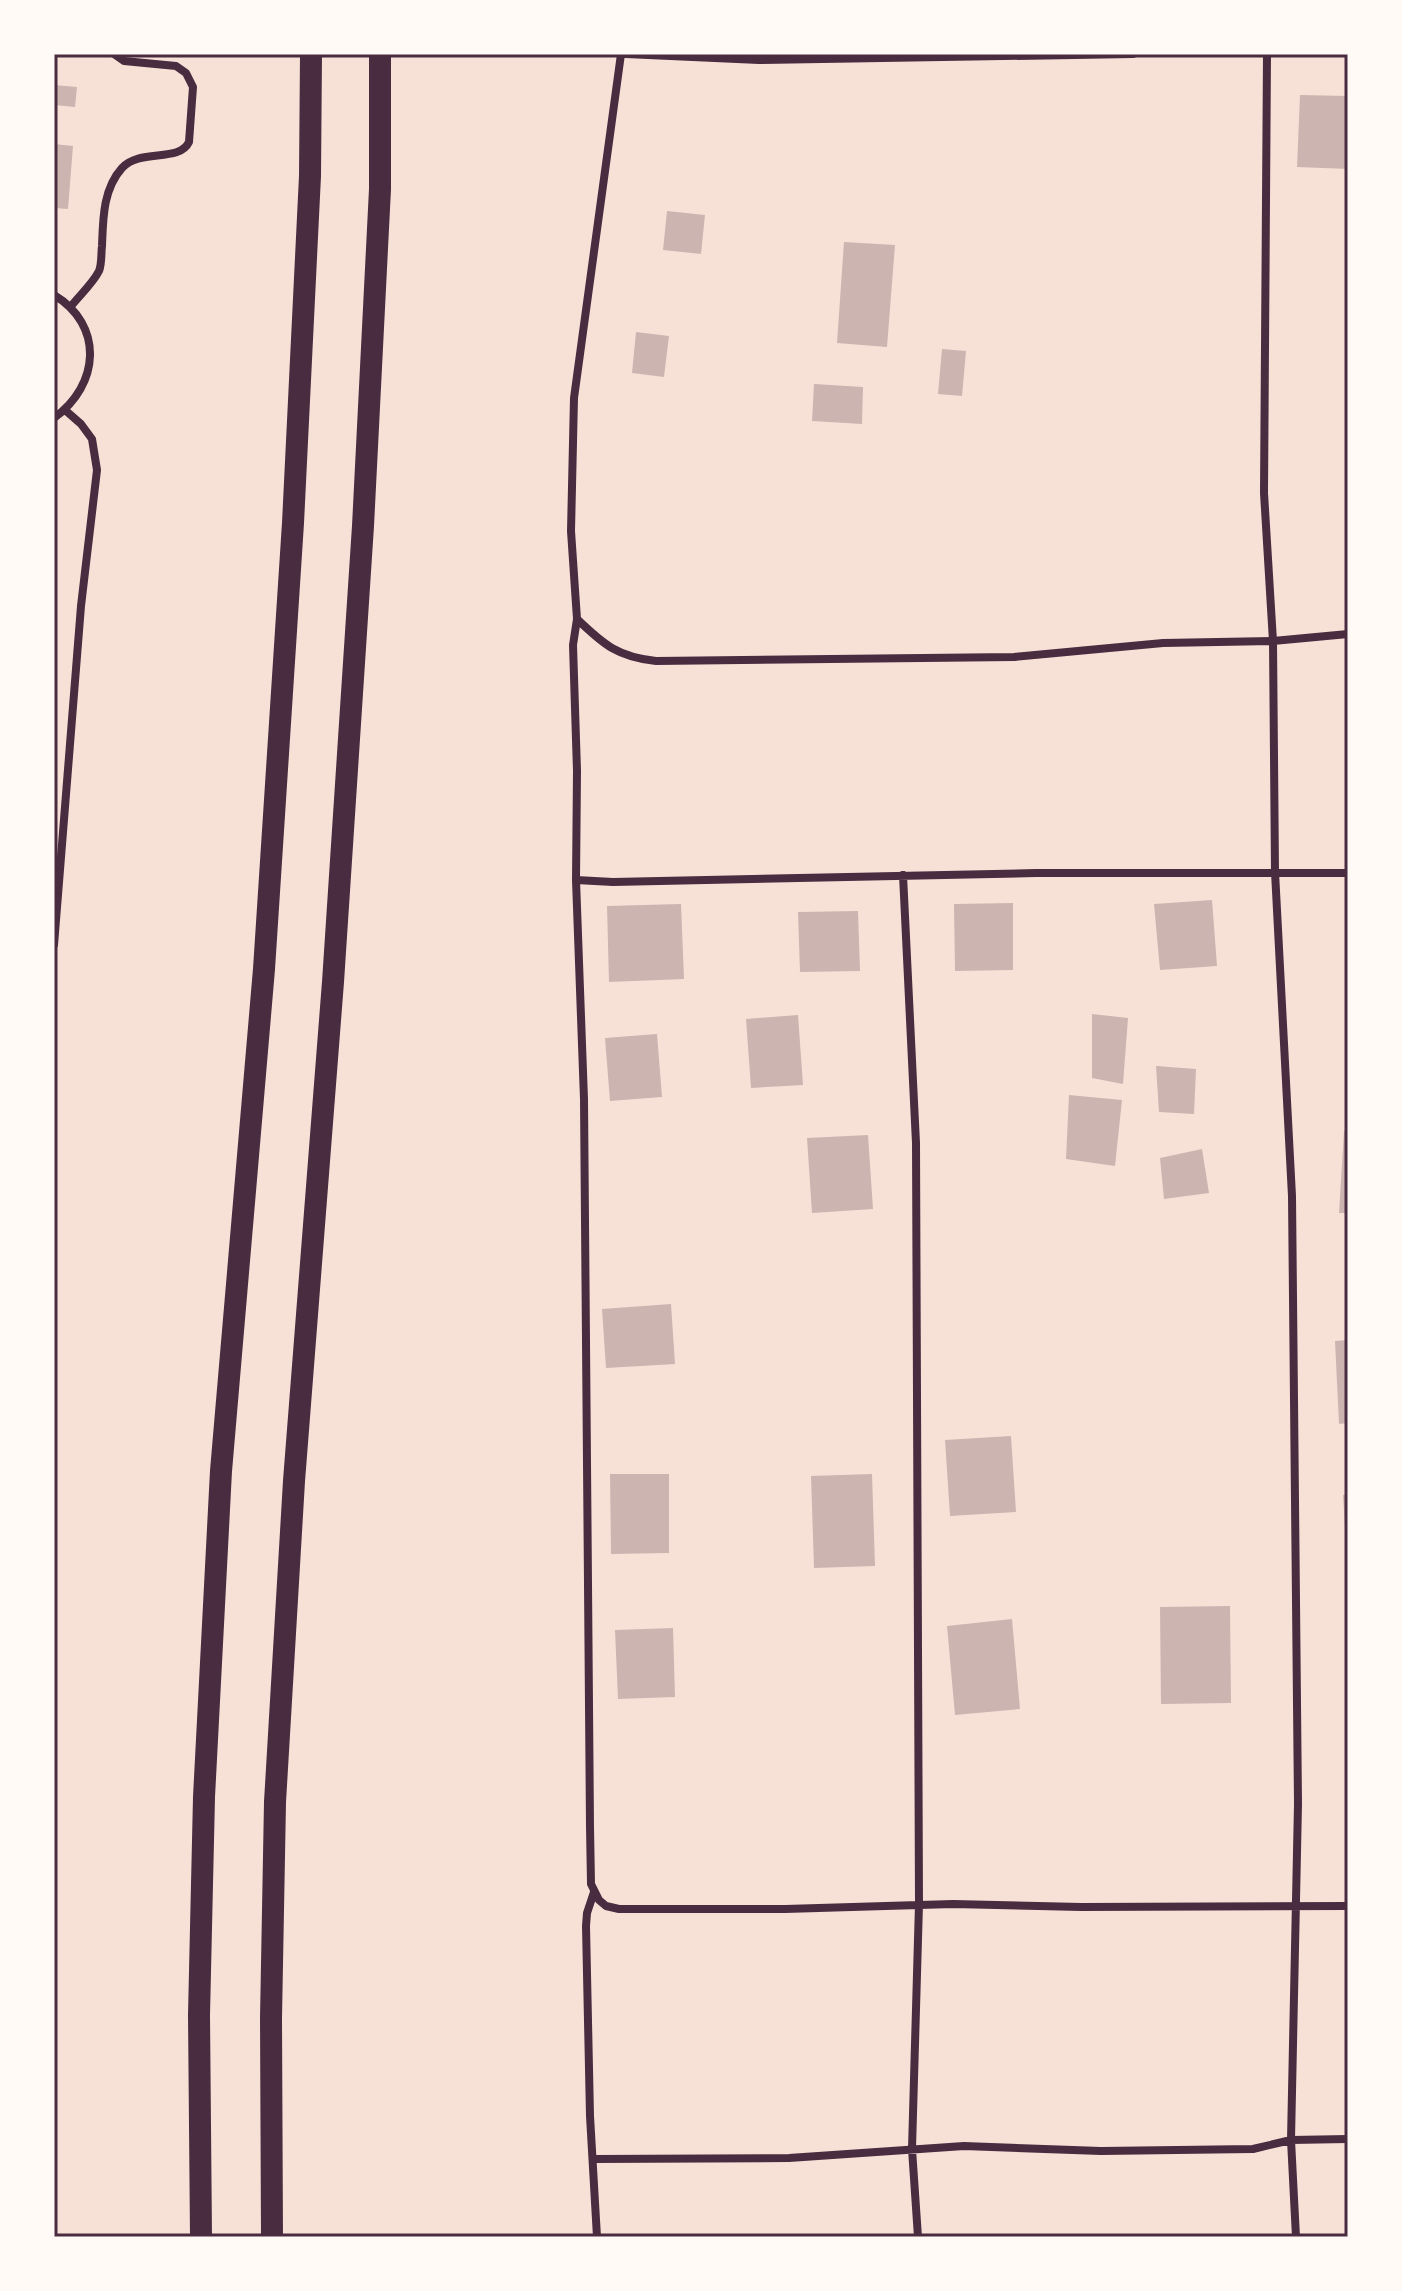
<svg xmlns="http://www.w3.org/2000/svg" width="1402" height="2291" font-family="Poppins,sans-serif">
<rect width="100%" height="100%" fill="#f7e1d7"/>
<path fill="#ccb4b1" d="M54 85 77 87 75 107 54 105Z
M1300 95 1348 96V169L1297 167Z
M54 144 73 146 68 209 54 208Z
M667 211 705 215 701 254 663 250Z
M844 242 895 245 887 347 837 343Z
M636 332 669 336 664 377 632 373Z
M942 349 966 351 962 396 938 394Z
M814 384 863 387 862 424 812 421Z
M1212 900 1217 966 1160 970 1154 904Z
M1013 903V970L955 971 954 904Z
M681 904 684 979 609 982 607 906Z
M858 911 860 971 800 972 798 912Z
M1092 1014 1128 1018 1123 1084 1092 1078Z
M798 1015 803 1085 751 1088 746 1019Z
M657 1034 662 1097 610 1101 605 1038Z
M1156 1066 1196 1069 1194 1114 1159 1112Z
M1069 1095 1122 1100 1115 1166 1066 1159Z
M1344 1131H1348V1213H1339Z
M868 1135 873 1209 812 1213 807 1138Z
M1202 1149 1209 1193 1164 1199 1160 1158Z
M671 1304 675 1364 606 1368 602 1309Z
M1348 1340V1423L1339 1424 1335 1341Z
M1011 1436 1016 1512 950 1516 945 1440Z
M610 1474H669V1553L611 1554Z
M872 1474 875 1566 814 1568 811 1476Z
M1343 1495H1348V1545H1346Z
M1230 1606 1231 1703 1161 1704 1160 1607Z
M1012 1619 1020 1709 955 1715 947 1626Z
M673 1628 675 1697 618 1699 615 1630Z"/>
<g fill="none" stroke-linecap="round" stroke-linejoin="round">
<path stroke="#4a2c40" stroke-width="8" d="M621 54 574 398 571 531 577 619C604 645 618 657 656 661L1014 657 1163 643 1273 641 1348 634
M626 54 759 60 1133 54
M1267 54 1264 493 1273 641 1275 872 1292 1196 1298 1804 1291 2140 1296 2237
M54 295C104 325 100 385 54 418
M72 305C80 295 93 283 99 271 102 264 101 253 102 246 103 219 103 189 122 168 140 148 179 163 189 142L193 87 186 73 176 66 124 61 114 54
M577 619 573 645 577 771 576 880 584 1099 590 1827 591 1884 599 1900 606 1906 619 1909H785L953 1904 1081 1907 1348 1906
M903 875 916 1143 919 1904 912 2149 918 2237
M576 880 613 882 1036 873H1348
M54 945 81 606 97 470 92 439 81 424 65 410
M594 1892 587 1913 586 1926 590 2116 597 2237
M593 2159 789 2158 964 2146 1101 2151 1253 2149 1291 2140 1348 2139"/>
<path stroke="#4a2c40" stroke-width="22" d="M201 2237 199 2015 204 1797 221 1471 264 969 293 523 310 176 311 54
M272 2237 271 2018 275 1802 294 1481 333 982 363 526 380 189V54"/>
</g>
<rect width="1402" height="2291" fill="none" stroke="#fffaf5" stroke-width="112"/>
<rect x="56" y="56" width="1290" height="2179" fill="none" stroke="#4a2c40" stroke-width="3"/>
</svg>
